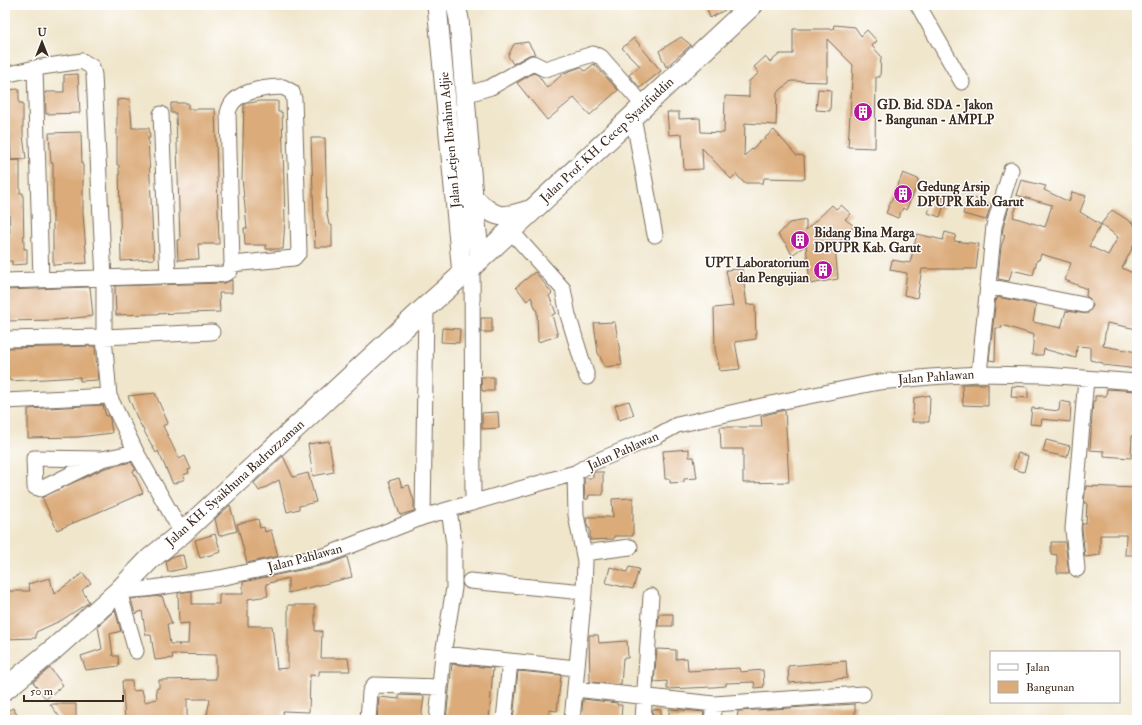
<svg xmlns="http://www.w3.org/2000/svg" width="1142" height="725" font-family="'IM FELL Double Pica',serif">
<rect width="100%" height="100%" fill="#fff"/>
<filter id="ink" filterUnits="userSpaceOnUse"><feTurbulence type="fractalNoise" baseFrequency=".025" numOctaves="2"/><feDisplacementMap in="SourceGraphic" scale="8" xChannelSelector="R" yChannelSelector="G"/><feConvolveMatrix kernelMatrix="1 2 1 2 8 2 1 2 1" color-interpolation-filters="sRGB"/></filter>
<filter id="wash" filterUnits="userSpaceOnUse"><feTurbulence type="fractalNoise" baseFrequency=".012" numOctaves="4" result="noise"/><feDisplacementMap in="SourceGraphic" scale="16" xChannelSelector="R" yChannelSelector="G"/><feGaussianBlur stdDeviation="0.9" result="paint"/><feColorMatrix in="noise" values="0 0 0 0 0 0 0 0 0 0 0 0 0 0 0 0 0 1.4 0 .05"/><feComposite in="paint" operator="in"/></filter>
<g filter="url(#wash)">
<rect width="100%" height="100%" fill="#f0e6cc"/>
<g id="blocks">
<path fill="#dbab7a" d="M706 5H734L710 18Z
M834 25 855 27 861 36 867 30 877 41 872 46 881 56 880 77H876L875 148 848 147 853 65 827 39V82L791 81 777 93 776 125 745 123 744 156 774 130 796 155 804 156 805 179 764 178 763 183H744L736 174 731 179 702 148 703 169 684 170 682 134 669 135 667 112H679V119L700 118 701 132 724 133 725 96 749 97V81L759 73 754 67 765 57 770 62 780 54H793V29H833Z
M681 37 691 45 666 67 659 51Z
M634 38 661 71 640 88 629 75 640 66 622 48Z
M528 42 535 54 529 55 513 64 508 56 514 44Z
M594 64 618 90 590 115 574 98 547 120 517 83 533 73 538 75 547 88 564 73 581 67 585 71Z
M78 74 80 113 46 114 45 92H64V75Z
M19 89V103H23V135L26 159 11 160 8 101H6L5 90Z
M818 89 831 90 830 111 816 110Z
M130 99 132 128H149L150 138H148L154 259 121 261 119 165H117V100Z
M260 101H278V112H282L285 221 283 249H266V245H245L244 228H247L242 178 244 104Z
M171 103H188V109H215L219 244H198L199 259 178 260 177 240H180L176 113H171Z
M81 132 82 165H83V214L87 263 53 265V163H51L49 133Z
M311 138H325L327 214 329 225H332V247H315Z
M20 160V193H23L24 249H27V264L12 265V261H5V234L10 233 6 161Z
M903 173 918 179V184L906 210 903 208 898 218 886 213Z
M1021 180 1046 186 1044 190 1069 202 1072 192 1086 196 1080 212 1101 225 1089 246 1108 255 1118 237 1101 224 1112 210 1137 226V239L1122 268 1137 275V329L1107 323 1103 346 1137 352V369L1103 365V363L1090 360V347L1077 346 1076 358 1044 349 1043 355H1032L1034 335 1002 325V328H996L995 361 989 360 996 298V301L998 297 1036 305 1033 322 1061 328 1066 311 1087 314 1093 306 1090 299 1086 296 1087 289 1065 280 1071 263 1041 254 1039 260H1037L1033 275 1012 270 1009 281 998 279 1001 247 1005 235 1002 234 1003 228 1011 200 1018 202 1013 217 1045 227 1052 205 1016 195Z
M934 194 946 199 940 217 928 213Z
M968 196 991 204 986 220 963 214Z
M832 205 836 209 841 205 851 214 845 219 854 226 835 246 838 279 810 284 806 245 792 255 787 245 778 235 789 223 806 220V230Z
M945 232 956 235 954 241 979 244 976 269H922L917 298 904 295 907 273 890 270 892 260 910 263 917 234 943 240Z
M742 269 747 305 755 304 756 339 735 342 740 369 720 371 715 349 714 308 733 306 726 270Z
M535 272 552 293 549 296 556 313 552 315 558 336 538 342 537 312 531 297 527 301 516 287Z
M232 280V293H219L220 312 116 315 115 286 224 283Z
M90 287 93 316 57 320 5 321V290Z
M481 318H492V332H481Z
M615 322 622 365 605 367 598 353 594 323Z
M442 328 460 329 459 343 441 342Z
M95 346 98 380 80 381V377L10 381V379H5V348Z
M481 377H494V391H482Z
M962 384H988V406L963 405Z
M1012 386 1028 387V398L1011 397Z
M1107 389 1137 391V435H1132L1131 458 1104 456V451L1090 450 1093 401H1095V396H1106Z
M155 393 168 423 163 426 179 459 185 456 191 469 188 470 189 473 183 475 185 479 173 484 158 451 156 453 138 420 128 396Z
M930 395 929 422H912L914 398Z
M629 401 634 415 619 420 615 405Z
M1060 401 1071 403 1070 422 1042 419 1041 425 1030 424 1032 408 1059 411Z
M103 405 106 416H109L110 419 112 433 79 437 28 438V409Z
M785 410 789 482 743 483V449H721L720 427H762L761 416Z
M498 412 499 428 482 429V413Z
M1046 440 1070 446 1067 457 1043 452Z
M329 441 334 472 313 476 308 444Z
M689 449V457H694L697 478 684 479V482L670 483V479H665L663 451Z
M1018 453 1028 456 1024 472 1013 469Z
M283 456 293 477 308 473 316 502 299 506V509L287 512 279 480 259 491 254 483Z
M131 462 136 470 133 471 143 493 57 530 42 497 105 468Z
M595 472H603V495H589L588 499H585L584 478H593V473Z
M399 478 402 487 409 485 414 501V511L400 515 389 481Z
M1086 486 1137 488V555H1125L1126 535H1100V555L1085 557 1082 529V524H1086L1087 503H1084Z
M633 498V536H614V539L590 540V528H588L586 517H613L612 499Z
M230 505 237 531 219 536 215 519Z
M258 519 260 528 264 527 265 532 271 530 278 556 247 563 237 524Z
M215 534 221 552 200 558 195 540Z
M1051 542H1065L1069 573H1057V555L1051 554Z
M183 555 186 568 168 572 166 561 172 557Z
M347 557 352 577 288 593V578L266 584 268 596 248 599V626H272L277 669 288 668V605H315V631H322L321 658H348L350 671H319V676L310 675 309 712 283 711 284 720H206L210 699H187V719L125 720 122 681H132L133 691 142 690 145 702 157 699 156 689 159 688V680L216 679V655L172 654 173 658 155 660 151 635H146L142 611 135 614 131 599 162 596 172 624H167L170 644H179V646V644H188L189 623 179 624 178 593 192 591V604H219V594H243V582L329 564Z
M610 567 627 572 629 567 639 569 633 589 606 583Z
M83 573 91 583 82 590 89 602 62 620 36 632V638L5 639V591H30L28 584 50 578 54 594Z
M115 610 121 631 110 634 113 656H118L119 666 86 670 81 656 102 649 98 626Z
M659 614H673V626H658Z
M589 635H598L599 643 627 641 628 658H623L621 685 590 682Z
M657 649 676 650V659L687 658 688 671 739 668 740 672 763 670 764 687 755 688 754 682 726 683V686L713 687 667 689V681L654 682Z
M846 661 847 678 789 683 788 666Z
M452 664 493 668 489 720H446Z
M50 668 63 685 46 699 33 682Z
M518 671 561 675 557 711 549 710V720H513Z
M399 695 424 696 421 720H377L379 697 399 699Z
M583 699 617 703V705H622L621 720H581Z
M50 704H76V720H62Z
M855 704V717L841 718V720H737L738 711Z
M13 708 20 720H5V712Z
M653 709 661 710 660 720H652Z
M669 709 704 712 703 720 669 719Z"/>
</g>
</g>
<g filter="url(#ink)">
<use href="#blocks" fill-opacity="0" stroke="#7a6c5b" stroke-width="1"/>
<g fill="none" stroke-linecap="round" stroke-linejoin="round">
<g stroke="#7a6c5b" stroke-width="17">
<path id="minor" d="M918 5 962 82
M35 68 41 280
M5 75 35 68 82 61 92 67 94 75 104 279V337L109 396 136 452 182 533
M465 95 491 87 533 63 545 69 593 54 601 57 644 106
M161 114 168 276
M633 116 655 235
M510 230 563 289 568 315 587 377
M472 265 473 503
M5 281 224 274 230 271 232 264 228 113C229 109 231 104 234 101 245 90 268 87 283 87L292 92 294 99 299 252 294 258 232 264
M987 286 1084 305
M5 339 104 337 212 332
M979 374 994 226 1011 170
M5 401 109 396
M102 459 34 458 35 487 41 489 102 459 136 452
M423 517 426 307
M584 553 630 547
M1077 569 1073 529 1086 379
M470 581 584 592
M136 651 119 591 146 589 220 578 327 555 423 517 575 473 592 463 657 436 677 425 789 400 879 382 930 377 979 374 1044 375 1137 382
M443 654 576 668
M575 689 714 704 863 694
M368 720 370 692 374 685 440 687
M437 720 443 654 454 588V544L449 510
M504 720 510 662
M572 720 584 592 585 561 576 515 575 473
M643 720 651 596
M712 720 714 704"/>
</g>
<g stroke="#7a6c5b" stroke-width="21">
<path id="tertiary" d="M437 5 462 274
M456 5 459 19 473 197 480 259
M473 197C498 222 503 218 535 208"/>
</g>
<g stroke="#7a6c5b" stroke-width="23">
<path id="secondary" d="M5 689 54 649 119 591 150 559 182 533 426 307 480 259 752 5"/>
</g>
<use href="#minor" stroke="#fff" stroke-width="15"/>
<use href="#tertiary" stroke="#fff" stroke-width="19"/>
<use href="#secondary" stroke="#fff" stroke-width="21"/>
</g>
</g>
<defs>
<g id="building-disc" transform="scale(1)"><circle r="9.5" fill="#b5179e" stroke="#fff"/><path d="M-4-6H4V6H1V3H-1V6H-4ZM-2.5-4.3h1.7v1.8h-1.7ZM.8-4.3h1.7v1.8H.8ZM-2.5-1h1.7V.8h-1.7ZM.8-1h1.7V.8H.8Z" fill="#fff"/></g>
</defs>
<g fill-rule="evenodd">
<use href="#building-disc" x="863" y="112"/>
<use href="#building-disc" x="903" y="194"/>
<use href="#building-disc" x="800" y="240"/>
<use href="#building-disc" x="823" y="270"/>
</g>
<g text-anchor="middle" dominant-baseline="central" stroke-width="3" stroke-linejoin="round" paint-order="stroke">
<g font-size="13" font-weight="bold" fill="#3b2a1e" stroke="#fff" text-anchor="start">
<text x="877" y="105">GD. Bid. SDA - Jakon<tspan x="877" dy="15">- Bangunan - AMPLP</tspan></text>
<text x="917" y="187">Gedung Arsip<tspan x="917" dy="15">DPUPR Kab. Garut</tspan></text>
<text x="814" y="233">Bidang Bina Marga<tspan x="814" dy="15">DPUPR Kab. Garut</tspan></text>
<text x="809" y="263" text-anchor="end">UPT Laboratorium<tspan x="809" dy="15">dan Pengujian</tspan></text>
</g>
<g font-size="13" fill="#3b2a1e" stroke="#fff">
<text transform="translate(450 140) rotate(-95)">Jalan Letjen Ibrahim Adjie</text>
<text transform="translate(607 140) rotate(-43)">Jalan Prof. KH. Cecep Syarifuddin</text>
<text transform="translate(936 377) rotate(-4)">Jalan Pahlawan</text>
<text transform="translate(623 451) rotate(-24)">Jalan Pahlawan</text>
<text transform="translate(235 483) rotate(-42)">Jalan KH. Syaikhuna Badruzzaman</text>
<text transform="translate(305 558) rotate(-15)">Jalan Pahlawan</text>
</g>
</g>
<rect width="1142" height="725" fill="none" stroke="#fff" stroke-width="20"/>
<rect x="990" y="651" width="130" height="52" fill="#ffffff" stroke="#b1aaa5"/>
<rect x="998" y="664" width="20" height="6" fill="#ffffff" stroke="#b1aaa5"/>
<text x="1026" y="671" font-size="12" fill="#3b2a1e">Jalan</text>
<rect x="998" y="681" width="20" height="12" fill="#dbab7a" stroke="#b1aaa5"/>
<text x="1026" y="691" font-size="12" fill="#3b2a1e">Bangunan</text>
<g transform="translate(42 42)" stroke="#ffffff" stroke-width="3" paint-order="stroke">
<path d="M0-3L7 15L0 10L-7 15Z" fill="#3b2a1e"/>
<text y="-6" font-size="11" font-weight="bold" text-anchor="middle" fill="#3b2a1e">U</text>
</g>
<path d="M24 695v6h99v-6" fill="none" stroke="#3b2a1e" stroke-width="2"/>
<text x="30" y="695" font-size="12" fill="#3b2a1e" stroke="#ffffff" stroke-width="3" paint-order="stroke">50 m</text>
</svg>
